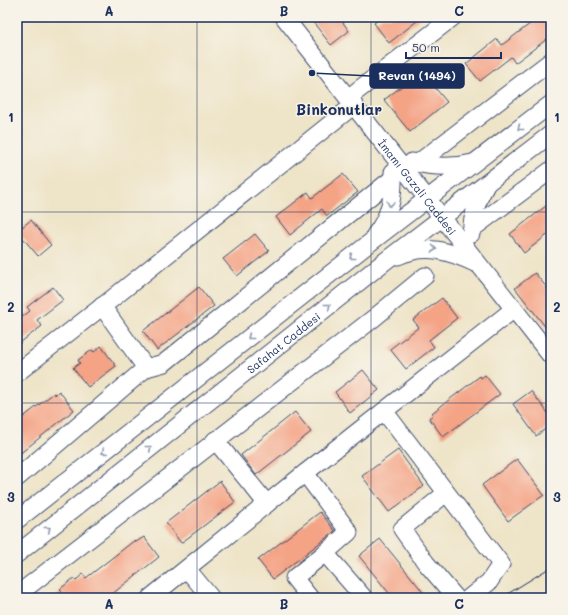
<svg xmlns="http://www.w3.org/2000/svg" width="568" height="615" font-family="Mali,sans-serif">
<rect width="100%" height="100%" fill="#f7f3e8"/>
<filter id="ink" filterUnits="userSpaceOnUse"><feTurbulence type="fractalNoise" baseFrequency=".025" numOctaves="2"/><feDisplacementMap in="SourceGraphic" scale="8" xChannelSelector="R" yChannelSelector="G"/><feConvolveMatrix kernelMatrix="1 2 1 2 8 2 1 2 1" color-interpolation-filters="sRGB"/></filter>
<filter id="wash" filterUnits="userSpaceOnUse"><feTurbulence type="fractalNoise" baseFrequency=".012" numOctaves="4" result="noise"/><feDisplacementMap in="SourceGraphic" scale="16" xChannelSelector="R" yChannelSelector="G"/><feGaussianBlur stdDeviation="0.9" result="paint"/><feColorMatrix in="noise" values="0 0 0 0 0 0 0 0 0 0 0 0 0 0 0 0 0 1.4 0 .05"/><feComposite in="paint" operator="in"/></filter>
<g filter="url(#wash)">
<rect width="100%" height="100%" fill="#eee4c8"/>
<g id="blocks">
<path fill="#f4a385" d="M309 17H339L349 31 331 45Z
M382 17H422L389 43 374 23Z
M539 17H551V36L515 63 511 57 480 81 466 64 497 39 502 45Z
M421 71 447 102 410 132 384 100Z
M343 174 358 192 327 216 322 209 290 235 276 217 308 192 312 198Z
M551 202V232L524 253 510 234Z
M31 220 51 245 38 256 17 231Z
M255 234 269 251 237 276 223 259Z
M535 273 551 293V334L515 288Z
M53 287 63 300 37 320 42 326 17 345V321L30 311 27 307Z
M199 287 214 306 157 350 143 331Z
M442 298 457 318 429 340 434 347 406 369 390 349 419 327 413 320Z
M101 346 116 366 88 387 73 368 80 363 78 360 92 350 94 352Z
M363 370 379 390 350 413 335 392Z
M485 375 500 394 443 437 429 418 433 415 432 413 480 376 481 378Z
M59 391 74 410 17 456V422L54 393 55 395Z
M531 391 551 417V425L536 436 513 404Z
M295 412 311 432 256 475 241 455Z
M398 450 424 486 389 512 362 476Z
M517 459 544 495 508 521 482 485Z
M220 481 235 502 181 543 166 523Z
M320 512 335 531 273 579 258 560Z
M144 537 159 557 107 598H53L62 591 60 589 74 578 76 580 83 574 86 578 135 540 136 542Z
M380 539 419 587 427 598H393L359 556Z"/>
</g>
</g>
<g filter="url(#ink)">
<use href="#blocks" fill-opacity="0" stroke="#3b4a6e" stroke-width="1"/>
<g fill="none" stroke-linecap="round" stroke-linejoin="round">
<g stroke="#3b4a6e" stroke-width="19">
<g id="minor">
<path id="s1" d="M284 17 551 356"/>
<path d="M348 98 453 17"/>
<path d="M412 162C432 167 453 168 473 163"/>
<path d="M418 163 551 61"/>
<path d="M472 229 551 170"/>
<path d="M471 234C472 216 477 200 486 185"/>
<path d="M375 235C390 216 394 196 393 172"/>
<path d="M398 256C426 243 450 251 477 264"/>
<path d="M102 306 146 368"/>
<path d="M17 373 113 298 354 105"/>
<path d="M384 411 501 564 489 582 469 598"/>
<path d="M215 440 267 504"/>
<path d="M305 473 349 532 325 553 364 598"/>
<path d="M17 478 146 368 164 363 393 178"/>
<path d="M446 493 402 529 426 563 456 598"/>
<path d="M17 520 367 245 551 104"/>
<path id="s2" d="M17 554 384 262 551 134"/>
<path d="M187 569 211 598"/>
<path d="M17 595 374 318 425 276"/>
<path d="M150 598 305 473 514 309"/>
<path d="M310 598 294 578 325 553"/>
</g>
</g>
<use href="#minor" stroke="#fff" stroke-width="17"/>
<path stroke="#1b2f5e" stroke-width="1" d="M501 598 551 567"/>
</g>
<defs><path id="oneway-chevron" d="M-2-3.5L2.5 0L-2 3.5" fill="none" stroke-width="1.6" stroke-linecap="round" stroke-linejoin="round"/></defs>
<g stroke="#8d97ae">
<use href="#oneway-chevron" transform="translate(520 128) rotate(142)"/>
<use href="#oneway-chevron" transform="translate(390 204) rotate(104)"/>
<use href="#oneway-chevron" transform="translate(434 249) rotate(7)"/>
<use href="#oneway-chevron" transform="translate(352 257) rotate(142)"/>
<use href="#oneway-chevron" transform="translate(328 306) rotate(-39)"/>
<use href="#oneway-chevron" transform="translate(250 337) rotate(142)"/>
<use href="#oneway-chevron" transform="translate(149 448) rotate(-39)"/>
<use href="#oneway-chevron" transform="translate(104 452) rotate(142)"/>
<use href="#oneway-chevron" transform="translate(48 529) rotate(-39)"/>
</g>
</g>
<path fill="none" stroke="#1b2f5e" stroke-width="1" stroke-opacity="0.55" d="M197 17V598M371 17V598M17 212H551M17 403H551"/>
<g text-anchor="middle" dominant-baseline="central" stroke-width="3" stroke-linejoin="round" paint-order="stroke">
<g font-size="11" fill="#1b2f5e" stroke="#f7f3e8">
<text stroke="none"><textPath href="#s1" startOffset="216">İmamı Gazali Caddesi</textPath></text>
<text stroke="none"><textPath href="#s2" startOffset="340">Safahat Caddesi</textPath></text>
</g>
<g font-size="15" font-weight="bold" fill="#1b2f5e" stroke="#f7f3e8">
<text x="339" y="109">Binkonutlar</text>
</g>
</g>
<path fill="none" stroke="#1b2f5e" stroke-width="1.5" d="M312 73L370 76"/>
<circle fill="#1b2f5e" stroke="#f7f3e8" stroke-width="1.5" cx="312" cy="73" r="4"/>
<rect fill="#1b2f5e" stroke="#1b2f5e" stroke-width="1.5" x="370" y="64" width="94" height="24" rx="4"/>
<g font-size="12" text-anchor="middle" font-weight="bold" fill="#fff">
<text x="417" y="80">Revan (1494)</text>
</g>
<rect width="568" height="615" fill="none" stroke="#f7f3e8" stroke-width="44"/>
<path d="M406 52v6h95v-6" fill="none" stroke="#1b2f5e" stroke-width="2"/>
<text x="412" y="52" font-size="12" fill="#1b2f5e" stroke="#f7f3e8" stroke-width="3" paint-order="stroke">50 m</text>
<rect x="22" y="22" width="524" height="571" fill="none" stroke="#1b2f5e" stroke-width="1.5"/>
<g font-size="13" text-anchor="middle" font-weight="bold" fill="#1b2f5e">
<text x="109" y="16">A</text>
<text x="284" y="16">B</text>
<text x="459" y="16">C</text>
<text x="11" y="122">1</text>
<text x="557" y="122">1</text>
<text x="11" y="312">2</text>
<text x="557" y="312">2</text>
<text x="11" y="502">3</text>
<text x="557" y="502">3</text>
<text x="109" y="609">A</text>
<text x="284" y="609">B</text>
<text x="459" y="609">C</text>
</g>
</svg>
